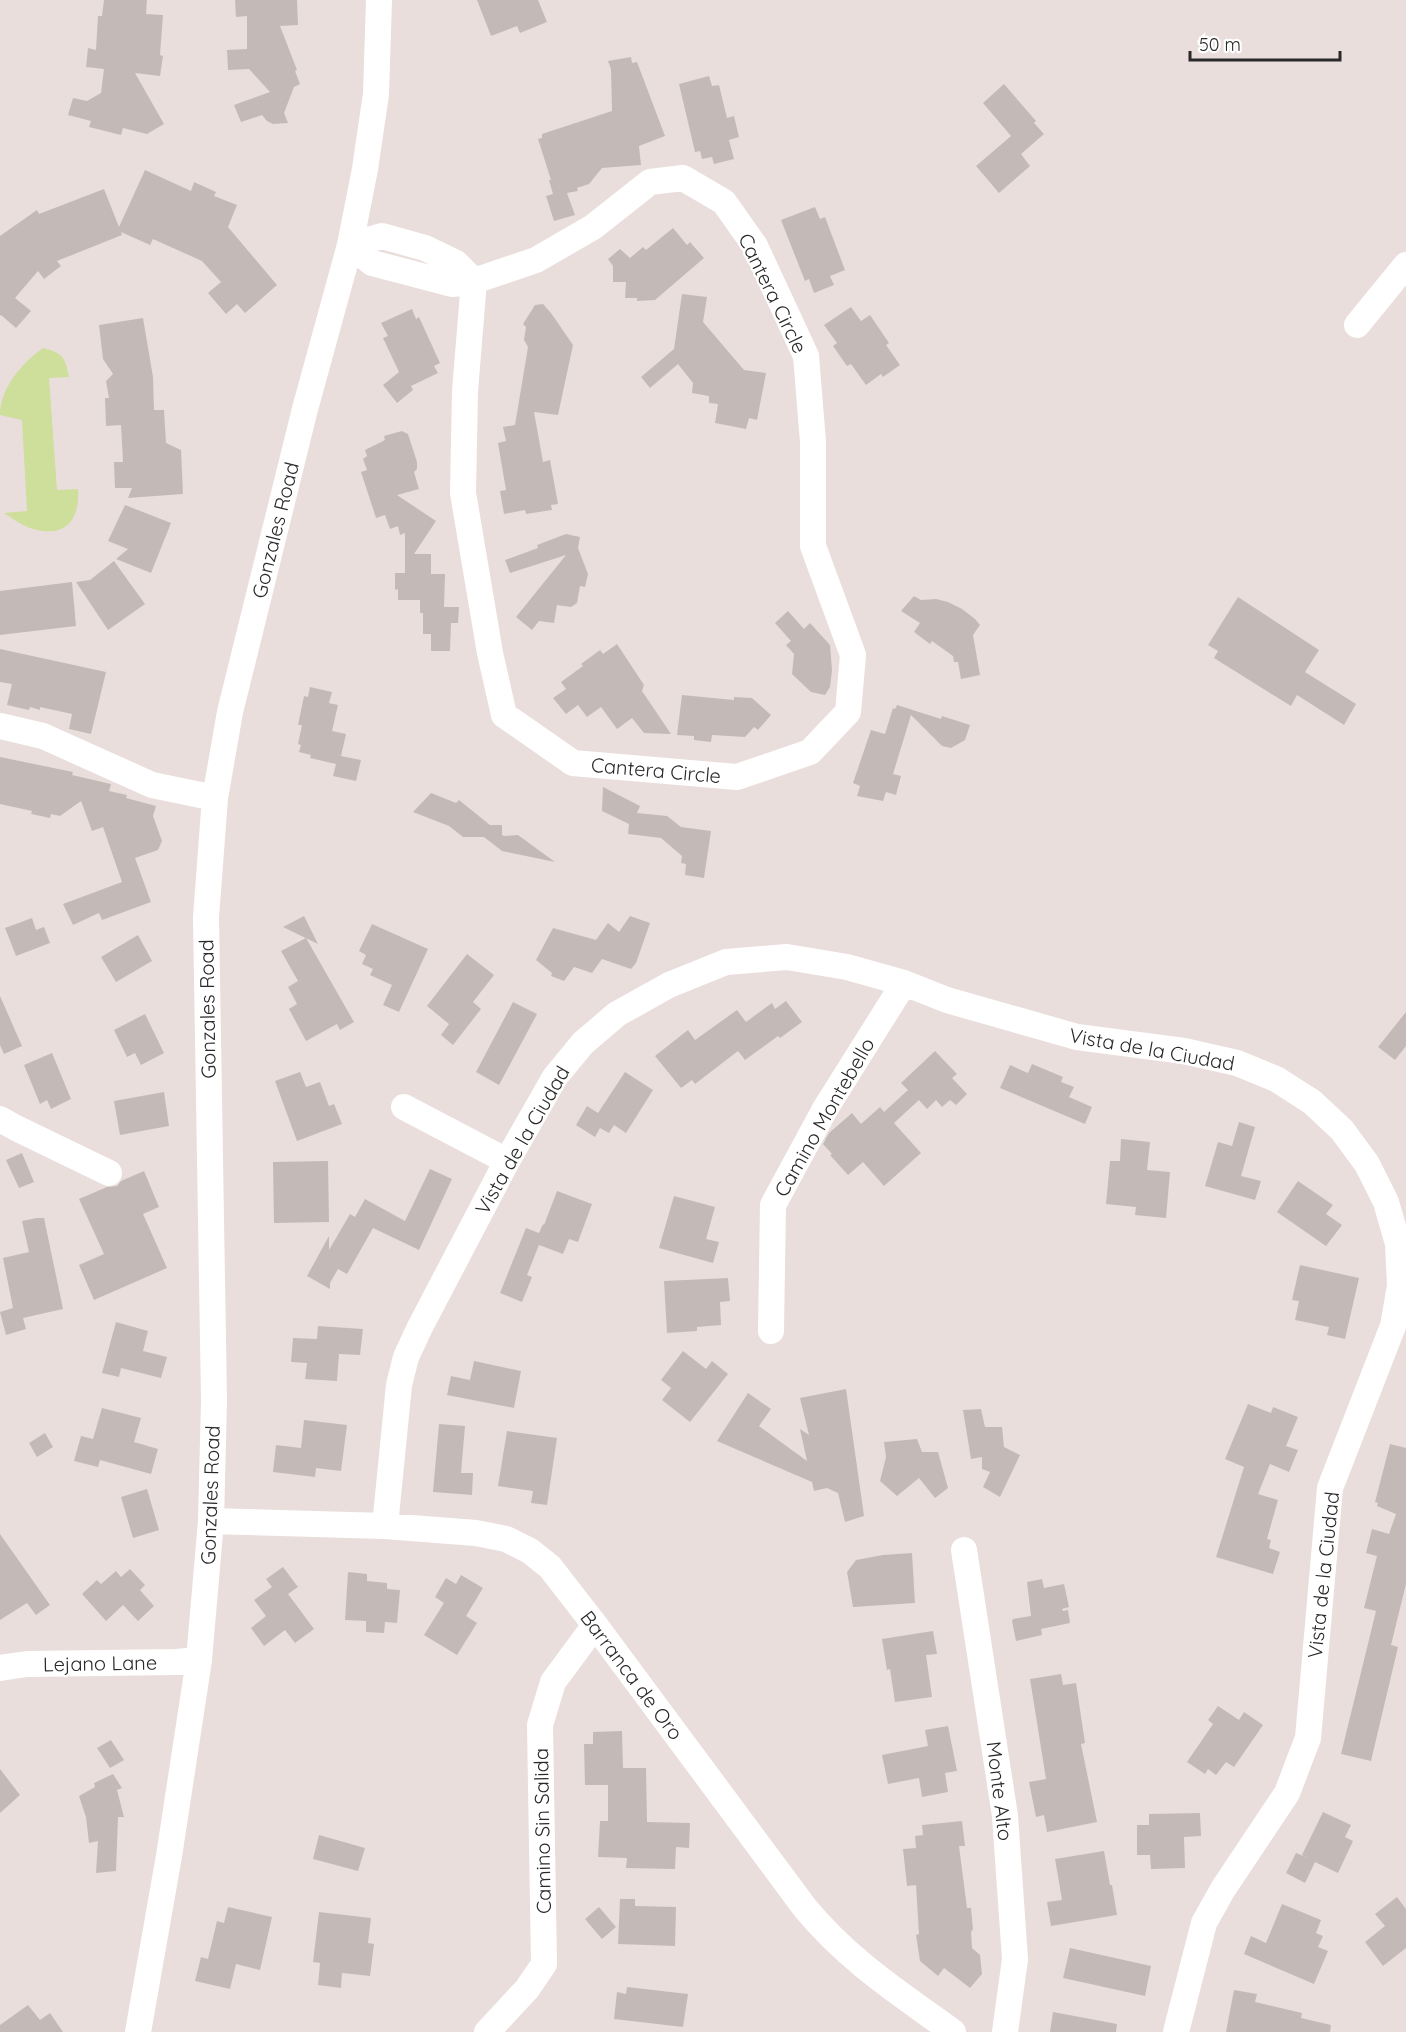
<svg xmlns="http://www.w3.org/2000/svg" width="1406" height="2032" font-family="Quicksand,sans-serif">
<rect width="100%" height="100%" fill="#eadedc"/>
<path fill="#cede9b" d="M43 348C63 353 65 357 69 377L49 378 57 490 78 489C80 520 66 538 33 529 23 526 13 519 4 513L27 511 22 420 0 415C0 388 22 363 43 348Z"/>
<path fill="#c3bab7" d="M104 0H147L146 14 163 15 160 55 163 56 160 76 135 73 164 124 147 134 123 128 121 135 89 127 91 121 68 115 73 98 87 101 101 93 104 69 86 67 88 48 96 50 98 16H102Z
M235 0H297L298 25 280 26 297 70 295 71 300 84 294 87 284 113 288 123 273 124 267 121 262 115 241 122 234 105 270 92 249 69 228 70 227 50 247 49V16L236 17Z
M477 0H538L547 22 520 33 517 26 491 36Z
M631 57 632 63 637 62 665 136 639 146 641 165 602 168 589 184 577 188 578 191 567 193 575 215 554 221 546 196 553 194 549 180H551L538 139 542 138V134L612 111 611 69 608 61Z
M709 76 712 86 719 85 727 118 734 116 739 137 729 140 734 159 714 164 712 157 702 159 700 151 695 152 679 84Z
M1004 84 1036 121 1034 123 1044 134 1021 154 1030 166 999 193 976 166 1011 136 983 103Z
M145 170 191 191 194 182 216 192 214 196 237 205 228 227 277 285 245 313 237 304 226 314 208 293 221 282 202 261 153 239 150 245 121 232 122 235 57 261 61 266 44 279 38 271 15 298 31 311 16 328 1 315 0 316V236L37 210 39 214 104 189 119 227Z
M815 207 820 219 825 217 845 270 830 276 834 285 814 293 809 279 805 281 781 220Z
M673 228 687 245 690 242 704 258 655 300 637 301V298H625L626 282H613V266L608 259 620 249 630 258 643 247 646 250Z
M682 294 707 297 703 322 744 370 766 373 757 420 749 418 746 429 715 423 718 404 709 403V396L692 393 693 383 678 364 650 388 641 377 674 349Z
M543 304 551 313 573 345 558 415 534 412 543 462 550 460 558 504 551 505 552 510 526 514 525 510 504 514 500 491 506 490 498 443 506 441 503 427 515 425 528 347 524 340 526 327 523 324 535 305Z
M851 307 861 321 870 315 889 343 886 345 900 365 883 377 881 374 866 385 851 364 847 366 833 346 837 343 824 325Z
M412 309 416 319 419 317 440 363 434 366 438 373 411 386 413 390 397 403 383 385 399 372 383 338 388 336 381 323Z
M143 318 153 377 154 410H164L166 443 181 450 183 494 128 498 132 488H115L114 462H123L121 425 106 426 105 398H109L106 381 113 374 103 359 99 325Z
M402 431 408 434 417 462V469L414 472 419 489 397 495 436 521 414 554H431V574H445L444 607H459L458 623H451L450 651H431V634H423V613H420V600H398V589L395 590V573H405V533L400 535 398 526 390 529 385 515 376 518 361 472 367 470 363 459 367 456 365 450 385 440 384 436Z
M125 505 171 523 151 573 116 559 128 549 108 541Z
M566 534 580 537 578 548 588 574 585 587 580 586 577 603 571 607 557 605 554 623 539 621 532 630 516 617 566 555 510 573 505 560 538 548 537 545Z
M114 561 145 604 108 630 76 582 90 580Z
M72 582 76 626 0 635V591Z
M914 596 921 600 936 599 948 602 962 609 975 619 980 625 973 635 980 675 961 679 958 662H954L953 656 932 641 930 644 914 632 920 623 901 611Z
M1238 597 1319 650 1305 672 1356 704 1344 725 1297 695 1291 706 1214 658 1218 651 1208 645Z
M788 611 804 629 810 623 830 645 832 670 830 687 825 695 811 692 792 674 794 654 786 645 791 641 775 623Z
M617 644 644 685 642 691 671 734 644 733 632 718 617 729 601 707 587 717 578 705 566 714 553 698 566 689 561 682 583 666 581 664 600 650 603 654Z
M0 649 106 672 91 734 69 729 72 714 40 707V710L30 707 29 710 7 705 12 684 0 682Z
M310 687 332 692 329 703 338 705 332 731 346 734 341 756 361 760 356 781 333 776 336 764 310 758 311 755 299 752 301 745 298 744 302 725H298L304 696 308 697Z
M682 695 734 700V697L752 698 771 715 758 730 754 727 745 737 712 735 711 742 694 740V736L677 735Z
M897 705 941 719 942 716 970 725 965 740 951 748 942 746 911 715 893 774 901 776 896 795 886 792 883 801 857 796 860 786 853 783 871 730 885 734 893 708 895 709Z
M0 757 73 772 72 775 111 784 109 791 127 795 126 798 156 806 153 816 162 841 158 850 135 858 151 902 102 920 99 913 73 925 63 904 122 882 103 827 92 831 81 801 60 816 51 814 50 818 31 814 32 811 0 804Z
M603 787 640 806 637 813 667 816 681 827 711 831 704 878 685 875 686 864 681 863 682 856 661 838 628 834 629 824 602 811Z
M431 793 456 803 459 800 490 825H502V835L504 836 518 835 555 862 502 851 484 837H463L449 826 413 812Z
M304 916 318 944 283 927Z
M630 916 650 923 636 963 631 969 602 959 592 973 574 967 564 981 551 976 552 973 536 960 553 928 596 940 608 923 619 932Z
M32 918 36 930 44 927 50 943 16 956 5 928Z
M372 924 428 949 399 1012 383 1005 392 985 370 975 373 969 362 964 366 955 359 951Z
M138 935 152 961 116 982 101 957Z
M306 938 354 1022 340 1030 337 1024 306 1041 289 1009 297 1004 288 987 298 981 281 951Z
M467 954 494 975 473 1002 481 1009 453 1045 441 1035 449 1024 427 1006Z
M0 996 22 1046 4 1054 0 1045Z
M786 1001 802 1022 780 1038 778 1036 745 1060 738 1051 695 1084 692 1080 681 1088 655 1056 688 1030 695 1040 737 1010 746 1022 772 1003 775 1009Z
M513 1002 537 1014 499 1085 476 1072Z
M1406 1012V1046L1395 1060 1378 1047Z
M145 1014 164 1053 141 1065 135 1053 127 1057 114 1030Z
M935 1051 957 1074 952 1078 967 1094 956 1105 950 1100 942 1107 936 1100 927 1109 919 1100 894 1123 921 1153 884 1186 863 1162 848 1175 830 1155 832 1154 823 1144 829 1133 852 1113 861 1124 880 1107 884 1112 908 1090 901 1083Z
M52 1053 71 1099 51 1109 47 1100 40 1104 24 1065Z
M1032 1064 1063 1077 1061 1082 1074 1087 1069 1097 1092 1107 1085 1124 1000 1088 1010 1065 1028 1073Z
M300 1072 306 1087 320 1082 329 1106 334 1104 342 1124 297 1141 275 1081Z
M625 1072 653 1090 626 1133 614 1125 609 1133 600 1128 595 1137 576 1125 587 1106 598 1113Z
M164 1092 169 1126 120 1135 114 1101Z
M1239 1122 1255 1127 1241 1176 1261 1181 1255 1200 1205 1186 1218 1142 1232 1146Z
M1121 1139 1150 1142 1147 1170 1170 1172 1166 1218 1135 1215 1136 1207 1106 1204 1110 1161H1120Z
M22 1153 34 1182 19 1188 6 1160Z
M328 1161 329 1222 274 1223 273 1162Z
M430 1169 452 1179 419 1250 373 1228 347 1274 338 1269 330 1283V1289L307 1276 329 1236V1250L350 1214 355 1217 365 1199 405 1221Z
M144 1171 159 1207 143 1214 167 1268 94 1300 79 1265 104 1254 79 1199 107 1187 117 1186 121 1181Z
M1298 1181 1333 1205 1326 1214 1342 1225 1326 1246 1277 1212Z
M557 1191 592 1204 578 1242 569 1239 563 1254 539 1245 527 1275 532 1277 522 1302 500 1293 526 1228 539 1233 543 1224 544 1225Z
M674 1196 715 1207 706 1239 719 1242 713 1263 659 1248Z
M37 1218H44L63 1309 23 1318 26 1329 6 1335 0 1312 13 1308 3 1258 29 1252 22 1221Z
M1300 1265 1359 1278 1345 1339 1327 1335 1329 1327 1295 1320 1299 1301 1292 1300Z
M728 1278 730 1301 720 1302 721 1325 697 1327V1331L667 1333 664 1281Z
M116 1322 148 1331 143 1351 167 1357 161 1378 121 1368 119 1377 102 1373Z
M318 1326 363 1329 360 1355 339 1354 337 1381 305 1379 307 1363 291 1362 293 1338 317 1339Z
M683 1351 706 1369 712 1361 728 1374 690 1422 662 1400 671 1388 661 1380Z
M474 1361 521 1371 514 1408 447 1395 451 1376 470 1380Z
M846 1389 864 1516 845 1522 838 1493 827 1488 814 1491 812 1482 717 1441 748 1393 771 1409 759 1426 807 1461 800 1429 809 1435 800 1398Z
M1248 1404 1271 1413 1273 1407 1298 1417 1286 1446 1298 1450 1289 1472 1270 1464 1258 1494 1278 1500 1267 1539 1271 1540 1269 1548 1280 1552 1273 1574 1216 1557 1244 1467 1225 1459Z
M102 1408 141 1418 134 1442 158 1449 151 1474 100 1460 98 1467 74 1461 81 1436 93 1439Z
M981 1409 985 1427H1002L1004 1447 1020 1455 1000 1497 983 1487 990 1472 982 1469V1457L971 1459 963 1410Z
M304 1420 347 1425 341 1471 316 1468 315 1477 273 1472 276 1445 301 1448Z
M439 1424 465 1426 461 1473H473L472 1495 433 1492Z
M507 1431 557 1438 547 1505 531 1503 533 1491 498 1486Z
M45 1433 53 1447 37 1457 29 1443Z
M917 1439 922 1452H938L948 1488 935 1498 919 1478 897 1496 880 1481 886 1457 884 1442Z
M1390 1444 1406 1448V1584L1391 1645 1398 1647 1371 1761 1341 1754 1376 1611 1364 1608 1377 1556 1366 1553 1372 1529 1389 1534 1396 1514 1377 1506 1378 1503 1375 1502Z
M147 1489 159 1530 133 1538 121 1497Z
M0 1534 50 1605 36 1615 27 1603 0 1620Z
M912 1553 915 1603 853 1607 847 1572 856 1560 883 1555Z
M283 1567 298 1587 288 1594 314 1629 295 1643 285 1630 264 1646 251 1628 266 1616 254 1600 272 1587 266 1579Z
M130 1569 145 1585 140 1590 154 1606 138 1621 123 1605 106 1621 82 1594 97 1580 101 1584 116 1571 121 1577Z
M348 1572 367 1574V1581L387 1583V1589L400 1590 397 1623 385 1622 384 1633 366 1632V1621L345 1620Z
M461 1575 483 1588 466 1616 477 1623 457 1655 424 1635 444 1603 435 1597 446 1578 456 1584Z
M1042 1579 1044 1588 1064 1584 1069 1607 1062 1609 1063 1611 1068 1610 1070 1623 1041 1629 1042 1635 1016 1641 1012 1621 1013 1619 1031 1616 1027 1582Z
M933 1631 937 1654 926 1655 932 1697 895 1702 890 1669 887 1670 882 1639Z
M1061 1674 1063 1685 1076 1683 1085 1743 1081 1744 1097 1822 1047 1832 1044 1815 1036 1817 1029 1782 1046 1779 1030 1679Z
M1218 1706 1239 1720 1244 1712 1263 1725 1234 1767 1226 1762 1216 1775 1208 1769 1205 1774 1187 1762 1213 1724 1208 1720Z
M948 1726 957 1771 945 1773 948 1792 922 1797 919 1778 888 1784 882 1755 928 1746 925 1730Z
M622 1731 623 1768H646L647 1822 690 1823 689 1848 676 1847 675 1869 626 1868 627 1858 598 1857 600 1821H608V1785H585L584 1744H593V1732Z
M111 1740 124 1760 110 1768 97 1748Z
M0 1769 20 1795 0 1813Z
M113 1774 122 1788 117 1790 124 1817H118L116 1871 96 1873 98 1841 89 1843 86 1817 79 1796 95 1787 94 1783Z
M1323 1812 1351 1825 1345 1837 1353 1841 1338 1873 1315 1862 1305 1883 1286 1873 1296 1853 1308 1858 1302 1855Z
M1200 1813 1201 1836 1184 1837 1185 1868 1151 1869 1150 1855H1137V1825H1149V1814Z
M962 1821 965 1846H959L967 1908H971L973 1929 971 1932 972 1948 980 1955 982 1974 970 1988 944 1968 938 1976 920 1961 916 1935 919 1934 916 1885 907 1886 903 1849 916 1848 915 1836 923 1835 922 1825Z
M319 1835 365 1848 358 1871 313 1859Z
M1104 1851 1110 1885H1112L1117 1915 1051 1926 1047 1902 1062 1900 1055 1859Z
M1397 1897 1406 1909V1948L1383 1966 1365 1942 1385 1926 1375 1914Z
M620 1899H635V1906L676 1907 675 1946 618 1944Z
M1282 1904 1321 1920 1316 1933 1323 1936 1318 1947 1328 1951 1314 1984 1244 1954 1251 1936 1266 1943Z
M228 1907 272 1917 260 1970 236 1964 230 1989 195 1981 201 1957 208 1959 217 1921 224 1923Z
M599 1907 616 1927 602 1939 585 1919Z
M319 1912 371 1918 368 1943 374 1944 370 1976 342 1973 341 1988 318 1985 320 1963 313 1962Z
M1070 1948 1151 1966 1145 1996 1063 1978Z
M627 1987 688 1994 683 2027 614 2019 617 1992 626 1994Z
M1234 1990 1257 1994 1255 2002 1302 2013 1301 2018 1331 2025 1330 2032H1226Z
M28 2005 40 2020 50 2013 63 2032H0V2025Z
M1053 2012 1117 2024 1116 2032H1050Z"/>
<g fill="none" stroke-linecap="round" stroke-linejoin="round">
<path stroke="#fff" stroke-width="26" d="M683 178 724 202 755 246 806 356 813 442V546L853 655 848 712 810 752 737 777 573 763 504 715 490 653 463 493 465 391 474 281 536 260 593 227 650 182Z
M350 245 382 236 425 248 456 263 474 281
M350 245 372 263 452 284 474 281
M1357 325 1406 265
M0 726 43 736 152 785 215 798
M404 1107 507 1161
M0 1119 16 1128 109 1173
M771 1331 773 1205 825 1109 904 983
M211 1521 385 1526 476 1533 506 1539 530 1551 550 1567 595 1625 805 1908C849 1961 898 1992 953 2032
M385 1526 399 1385 406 1357 420 1327 507 1161 555 1077 583 1043 617 1014 669 985 726 962 787 957 847 967 904 983 947 1000 1077 1037 1184 1051 1237 1063 1276 1079 1312 1102 1342 1130 1367 1164 1386 1202 1398 1244 1400 1286 1393 1326 1330 1488 1308 1738 1287 1793 1223 1889 1204 1923 1176 2032
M964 1550 1005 1816 1015 1959 1005 2032
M0 1668 27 1664 176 1662 199 1660
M138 2032 169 1856 199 1660 211 1521 214 1400 206 917 215 798 230 712 305 409 350 245 365 169 376 94 379 0
M487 2032 527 1989 544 1964 540 1725 553 1682 595 1625"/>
</g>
<g text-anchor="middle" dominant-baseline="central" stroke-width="4.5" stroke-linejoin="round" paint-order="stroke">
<g font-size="20" fill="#292929" stroke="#fff">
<text transform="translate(773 293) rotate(64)">Cantera Circle</text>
<text transform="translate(275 530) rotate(-76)">Gonzales Road</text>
<text transform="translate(656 770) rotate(5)">Cantera Circle</text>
<text transform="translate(207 1009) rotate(-91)">Gonzales Road</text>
<text transform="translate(1152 1049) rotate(10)">Vista de la Ciudad</text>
<text transform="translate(824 1117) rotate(-60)">Camino Montebello</text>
<text transform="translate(522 1140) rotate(-60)">Vista de la Ciudad</text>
<text transform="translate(210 1495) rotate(-88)">Gonzales Road</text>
<text transform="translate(1323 1575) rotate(-84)">Vista de la Ciudad</text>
<text transform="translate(100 1663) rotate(-1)">Lejano Lane</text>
<text transform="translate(632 1675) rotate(53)">Barranca de Oro</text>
<text transform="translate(1000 1791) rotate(83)">Monte Alto</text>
<text transform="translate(542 1831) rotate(-91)">Camino Sin Salida</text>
</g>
</g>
<path d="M1190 51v9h150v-9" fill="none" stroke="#292929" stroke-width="3"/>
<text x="1199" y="51" font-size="18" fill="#292929" stroke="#ffffff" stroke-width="4.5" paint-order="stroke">50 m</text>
</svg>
